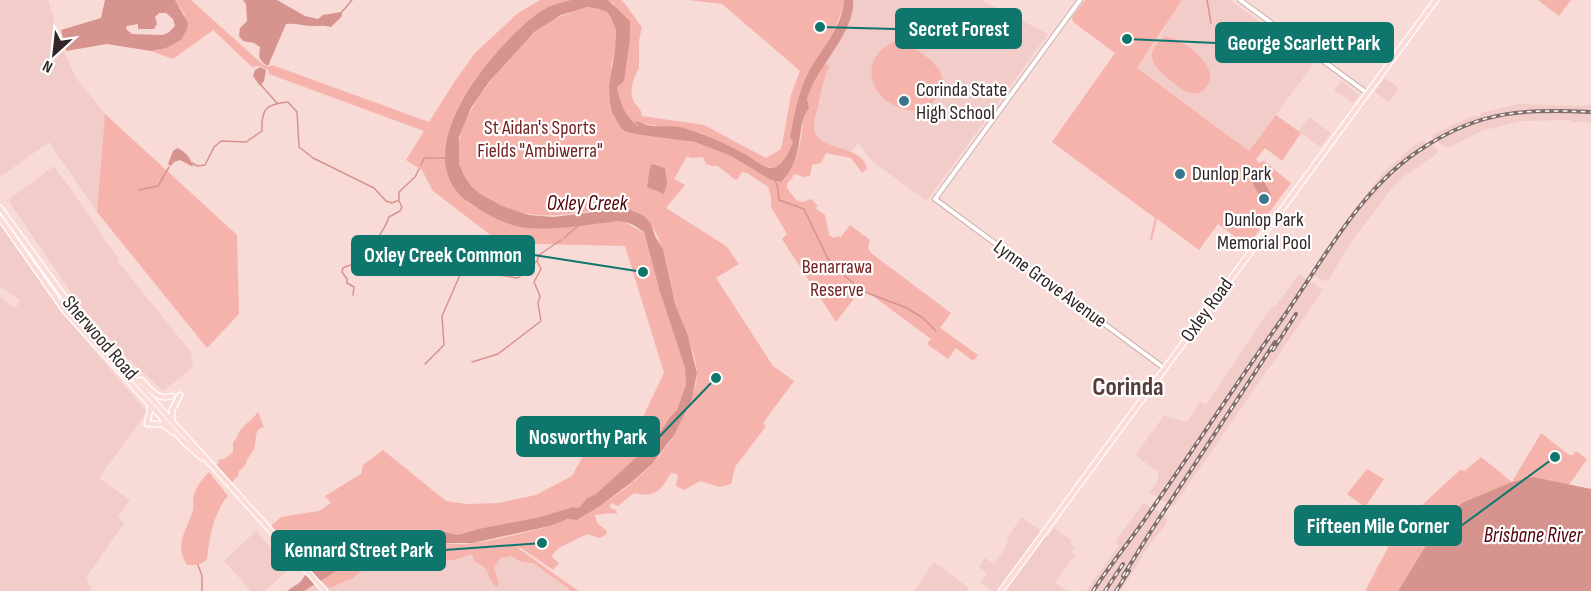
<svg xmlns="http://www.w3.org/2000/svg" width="1591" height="591" font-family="'Sofia Sans Condensed',sans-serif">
<rect width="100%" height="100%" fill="#f8dad7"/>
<path fill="#f2ccc8" d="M0 0H48L63 49 76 78 105 114 97 212 49 142 0 177Z
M853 0H981L1048 34 928 199 925 200 872 161 858 143 850 154 801 139 815 79 847 28 853 5Z
M1182 0H1230L1315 62 1249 151 1137 68 1167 25 1165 23Z
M1385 78 1399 88 1389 102 1376 93V90Z
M1341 81 1357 93 1358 96 1353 103 1334 90Z
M1519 104 1580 106 1591 105V123L1584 121 1572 123 1571 120 1522 121 1481 131 1449 147 1443 146 1432 138 1433 134 1473 116H1480V113Z
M1309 117 1331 133 1320 147 1298 131Z
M1422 140 1437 149 1438 153 1406 175 1392 188 1349 245 1328 281 1321 280 1311 273 1322 254 1380 176 1412 147Z
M54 166 100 231 99 233 119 258 117 260 119 263 191 352 193 367 163 391 122 353 76 300 8 200Z
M0 224 61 312 147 412 99 478 130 500 118 517 124 523 86 578 92 591H0V297L15 308 21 301 0 286Z
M1299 274 1323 290 1173 507 1149 492 1158 480V472L1135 455 1164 416 1187 422 1200 401 1206 405 1269 310 1276 305Z
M1143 503 1166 515 1167 523 1149 545 1121 591H1086L1119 545 1115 542Z
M1022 517 1048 537 1054 528 1072 541 1070 544 1075 547 1071 552 1075 555 1055 582 1067 591H992L981 583 987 573 979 567 985 558 994 564 1006 547 1009 535Z
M256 531 289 569 265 591H251L224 561Z
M383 550 519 553 572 591H304L326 576Z
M934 562 969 588 966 591H914Z"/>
<path fill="#f6b3ac" d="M175 0H191L260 62 268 67 272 65 429 122 455 81 475 53 518 13 540 0H571L543 9 456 116 458 192 468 203 489 215 528 228 623 221 644 233 659 289 685 368 686 383 677 410 670 417 660 432 643 451 596 494 587 498 579 508 573 507 540 517 478 529 458 535 439 531H430C386 536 349 545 310 569L271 526 281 517 319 511 331 503 325 496 361 474 363 465 383 450 446 501 467 504 499 503 536 495 572 476 583 456 612 451 640 423 664 373 625 246 501 243 433 191 422 170 406 160 424 131 269 74 268 70 259 66 252 67 213 30 173 59 151 51 166 48 185 15Z
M608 0H621C630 8 634 18 642 27L639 41V68C634 77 628 91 634 102 638 108 641 108 642 116L704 125 766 158 780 150 782 145 791 95 800 71 722 4 688 0H844L842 11 832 34 807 75 792 147 778 167 773 168 762 166 747 155 701 133 684 128 662 127 635 122 639 128C624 116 621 105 617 87L621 82 614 4Z
M1085 0H1182L1137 68 1249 151 1276 115 1301 133 1282 161 1265 148 1256 159 1259 163 1264 161 1291 183 1263 221 1259 230 1248 246 1218 224 1199 250 1157 219 1152 240 1150 239 1155 218 1052 142 1115 53 1073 22 1072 17Z
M1538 0H1571L1559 16Z
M588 7 599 9 607 12 610 16 616 30 615 51 611 66 626 132 695 142 731 156 775 181 781 182C804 160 800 126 808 97 811 85 818 74 824 63L830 66C823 78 821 92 818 106 817 112 814 119 814 125 813 154 863 142 867 169L862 173 851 158 826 153 821 163 812 165 810 176 804 177 795 174 787 184V188L797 201 803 202 811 199 818 206 815 208 825 215 829 235 834 238 839 236 840 238 850 225 870 240 868 248 871 253 951 313 940 328 978 355 973 361 956 348 948 359 927 344 931 339 862 288 836 322 782 239 787 234 771 207V196L768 187 747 173 742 172 737 180 734 179 718 166H712L706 164 703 157 691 158 687 156 674 179 685 185 666 208 726 246 739 264 716 278 773 366 794 381 763 423 766 426 735 467 731 484 720 487 700 481 684 490 676 486 678 475 673 473 670 474C661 491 655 498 634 493L618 506 612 503 610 505V508L616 510 617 514 611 513 595 515 597 523 607 531 606 535 599 538 587 534 559 548 551 556 559 563 553 570 521 548H518L578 591H572L533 563 522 562 511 556 500 558 494 568 499 583 497 587C485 577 492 569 474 561L472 554 454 560 424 558 403 560 371 568 361 571 353 578 330 588 320 580C354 558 390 546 431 543 443 542 455 545 467 544 494 541 521 533 547 527 554 525 561 521 569 519 572 519 574 520 578 519 583 518 588 513 593 510 627 490 663 461 679 424 686 408 697 392 697 373 696 349 680 323 674 300 665 266 666 222 627 208 584 209 548 224 505 208 422 176 466 107 507 62 516 52 524 40 534 31 550 19 569 13 588 7Z
M1165 37C1181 36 1220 67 1208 84 1197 103 1181 89 1170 80 1153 66 1142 53 1165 37Z
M895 42C927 48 969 86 923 108 897 120 856 84 877 55 883 48 887 44 895 42Z
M105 114 237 235 239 314 207 348 97 212Z
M258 412 264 427C262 428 260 428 259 429 255 434 256 439 255 445 254 453 247 456 246 464L239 471 238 476 232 482 217 465 219 460 226 458 233 452V442C238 438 238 432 242 428 248 422 253 419 258 412Z
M1541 433 1569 455H1573L1576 451 1587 459 1569 485 1533 478 1512 482 1428 542 1398 591H1365L1392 540 1384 534 1390 524 1401 532 1419 508 1460 470 1465 471 1481 457 1512 482Z
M1367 469 1384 479 1365 507 1347 494Z
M209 472 228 496C214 511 209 539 207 560L198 565H187C173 545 188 528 193 510 194 506 193 505 193 501 194 489 201 480 209 472Z"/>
<path fill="#d7938d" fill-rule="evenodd" d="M105 0H175L188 23 187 29 181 40 166 48 151 51 107 44 66 51 61 30 101 18ZM159 13H166L173 19 175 26 168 33 162 35 132 34 126 29 127 26 138 24V29H154L157 24 155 17Z
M243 0H277L305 16 318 19 323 15 341 12 342 16 331 27C323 25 319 26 311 26 302 26 296 23 286 24L268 66C258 60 259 57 260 47L254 43 243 41 239 36 240 28 247 21 246 4Z
M571 0H608L630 21V38L624 81 617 87C621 104 624 116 639 127L634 121C640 122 645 125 652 126 662 127 673 125 684 128 705 134 724 143 743 153 753 157 765 172 776 167 783 164 792 147 793 141L790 138C794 116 798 95 807 75 819 51 843 27 844 0H853C856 28 822 63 811 88L807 99 809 108C795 125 806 158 781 182L771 180 731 156 695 142 642 135 626 132 621 128 612 112 610 102 609 85 615 51 616 30 610 16 607 12 599 9 588 7 561 15 534 32 489 82 471 108 459 137V164L464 176 471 186 480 194 502 206 529 215 553 217 627 208 644 216 651 224 655 236 663 249 675 304 688 336 697 373 692 399 674 435 652 464 632 482 600 506 577 520 568 519 550 526 473 543H432L383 550 343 567 304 591H287C291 588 295 586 299 583 304 579 305 573 311 569 332 554 361 542 387 538L389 535 402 536 440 531 458 535 478 529 540 517 573 507 579 508 587 498 596 494 643 451 660 432 670 417 677 410 686 384 685 368 659 289 644 232C638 228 632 223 624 222 618 220 609 223 602 223 578 226 553 230 529 228 509 227 487 215 471 204 399 156 495 44 541 11 549 5 561 3 571 0Z
M260 67 266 70 264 81 260 86 253 76 255 70Z
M177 148C185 151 191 158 193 167L180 160 174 162 171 166 168 164 173 151Z
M652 164 665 168 667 183 664 194 647 187 650 167Z
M1258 170 1271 195 1262 200 1248 175Z
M1533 477 1591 489V591H1398L1428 542 1462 503 1512 482Z"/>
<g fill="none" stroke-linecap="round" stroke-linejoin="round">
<path stroke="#d7938d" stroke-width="1.5" d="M1207 0 1211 23
M341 13 352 0
M261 85 277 103
M192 163 197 166 205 165 214 147 221 141 246 142 262 131C261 109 266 104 288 102L297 112 299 147 313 158 374 188 386 201 392 203 399 200V192L415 177 419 169
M421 165 424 158H446
M775 179 778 189 779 200 804 209 827 257 837 270 865 292 907 308 923 318 936 331
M139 190 158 186 169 167
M564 238 579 225
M353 295 354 287 347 283V279L342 272 343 268C346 266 349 266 352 264 366 256 384 232 389 217L400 211 402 207 399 201
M472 362 498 354 541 321 538 303 540 296 534 282 541 269 537 261
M425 364 444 345 442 316 460 275 479 272 518 278 537 261 539 255 561 240
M198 565 202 576V591"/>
<g stroke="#cdb1ae" stroke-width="6">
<path id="minor" d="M1080 0 935 199 1164 368
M1240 0 1367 93"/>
</g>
<g stroke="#fff" stroke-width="7">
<path id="major" d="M0 208 81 320 325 591
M0 218 65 311 184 442 202 458
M137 381 141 380C151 390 157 401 172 396
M172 418V410L180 395
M147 424 151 405
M151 424H162L173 432
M1001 591 1436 0"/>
</g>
<use href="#minor" stroke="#fff" stroke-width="4"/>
<use href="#major" stroke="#fbdcd9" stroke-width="4.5"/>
<g stroke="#816e6c" stroke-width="4">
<path id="rail" d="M1273 350 1296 314
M1123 576 1151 531 1275 342
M1093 591C1112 562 1135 535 1154 506 1197 444 1238 381 1282 319 1325 258 1361 186 1426 146 1482 110 1526 109 1591 112
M1105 591 1123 564
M1116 591 1129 571"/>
</g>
<use href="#rail" stroke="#fff" stroke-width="1.5" stroke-dasharray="4.5" stroke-linecap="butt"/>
</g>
<g fill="#37768b" stroke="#fff" stroke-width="2">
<circle cx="904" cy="101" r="6"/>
<circle cx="1180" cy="174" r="6"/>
<circle cx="1264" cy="199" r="6"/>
</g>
<g text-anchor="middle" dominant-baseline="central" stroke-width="4.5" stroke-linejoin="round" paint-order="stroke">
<g font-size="20" fill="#312625" stroke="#fff" text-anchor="start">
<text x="916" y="90">Corinda State<tspan x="916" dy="23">High School</tspan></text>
<text x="1192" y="174">Dunlop Park</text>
<text x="1264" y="220" text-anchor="middle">Dunlop Park<tspan x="1264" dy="23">Memorial Pool</tspan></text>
</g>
<g font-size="20" fill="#742323" stroke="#fff">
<text x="540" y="128">St Aidan's Sports<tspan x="540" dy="23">Fields "Ambiwerra"</tspan></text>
<text x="837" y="267">Benarrawa<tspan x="837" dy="23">Reserve</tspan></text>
</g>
<g font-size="20" fill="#312625" stroke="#fff">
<text transform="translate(1050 284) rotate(36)">Lynne Grove Avenue</text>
<text transform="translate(1207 310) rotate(-54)">Oxley Road</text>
<text transform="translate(100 338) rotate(49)">Sherwood Road</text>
</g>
<g font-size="21" font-style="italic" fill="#540108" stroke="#fff">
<text x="587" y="203">Oxley Creek</text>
<text x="1533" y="535">Brisbane River</text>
</g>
<g font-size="26" font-weight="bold" fill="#553e3c" stroke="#fff">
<text x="1128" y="387">Corinda</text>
</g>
</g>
<path fill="none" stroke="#0f766e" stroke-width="2" d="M820 27L896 29M1127 39L1216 43M643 272L534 255M716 378L659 437M1555 457L1461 526M542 543L445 550"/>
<g fill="#0f766e" stroke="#fff" stroke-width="2">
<circle cx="820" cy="27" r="6"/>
<circle cx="1127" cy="39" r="6"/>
<circle cx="643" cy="272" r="6"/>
<circle cx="716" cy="378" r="6"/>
<circle cx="1555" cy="457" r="6"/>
<circle cx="542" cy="543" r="6"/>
</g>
<g fill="#0f766e" stroke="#0f766e" stroke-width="2">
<rect x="896" y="9" width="125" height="39" rx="6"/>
<rect x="1216" y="23" width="177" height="39" rx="6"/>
<rect x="352" y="236" width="182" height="39" rx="6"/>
<rect x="517" y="417" width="142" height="39" rx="6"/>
<rect x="1295" y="506" width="166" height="39" rx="6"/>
<rect x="272" y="531" width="173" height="39" rx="6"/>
</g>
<g font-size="21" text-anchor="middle" font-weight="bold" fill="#fff">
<text x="959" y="36">Secret Forest</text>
<text x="1304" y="50">George Scarlett Park</text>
<text x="443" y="262">Oxley Creek Common</text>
<text x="588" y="444">Nosworthy Park</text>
<text x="1378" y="533">Fifteen Mile Corner</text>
<text x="359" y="557">Kennard Street Park</text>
</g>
<g transform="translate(54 54) rotate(207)" stroke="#ffffff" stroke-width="4.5" paint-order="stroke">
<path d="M0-4.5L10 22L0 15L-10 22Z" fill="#312625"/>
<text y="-9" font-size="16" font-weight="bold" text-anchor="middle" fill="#312625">N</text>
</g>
</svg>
